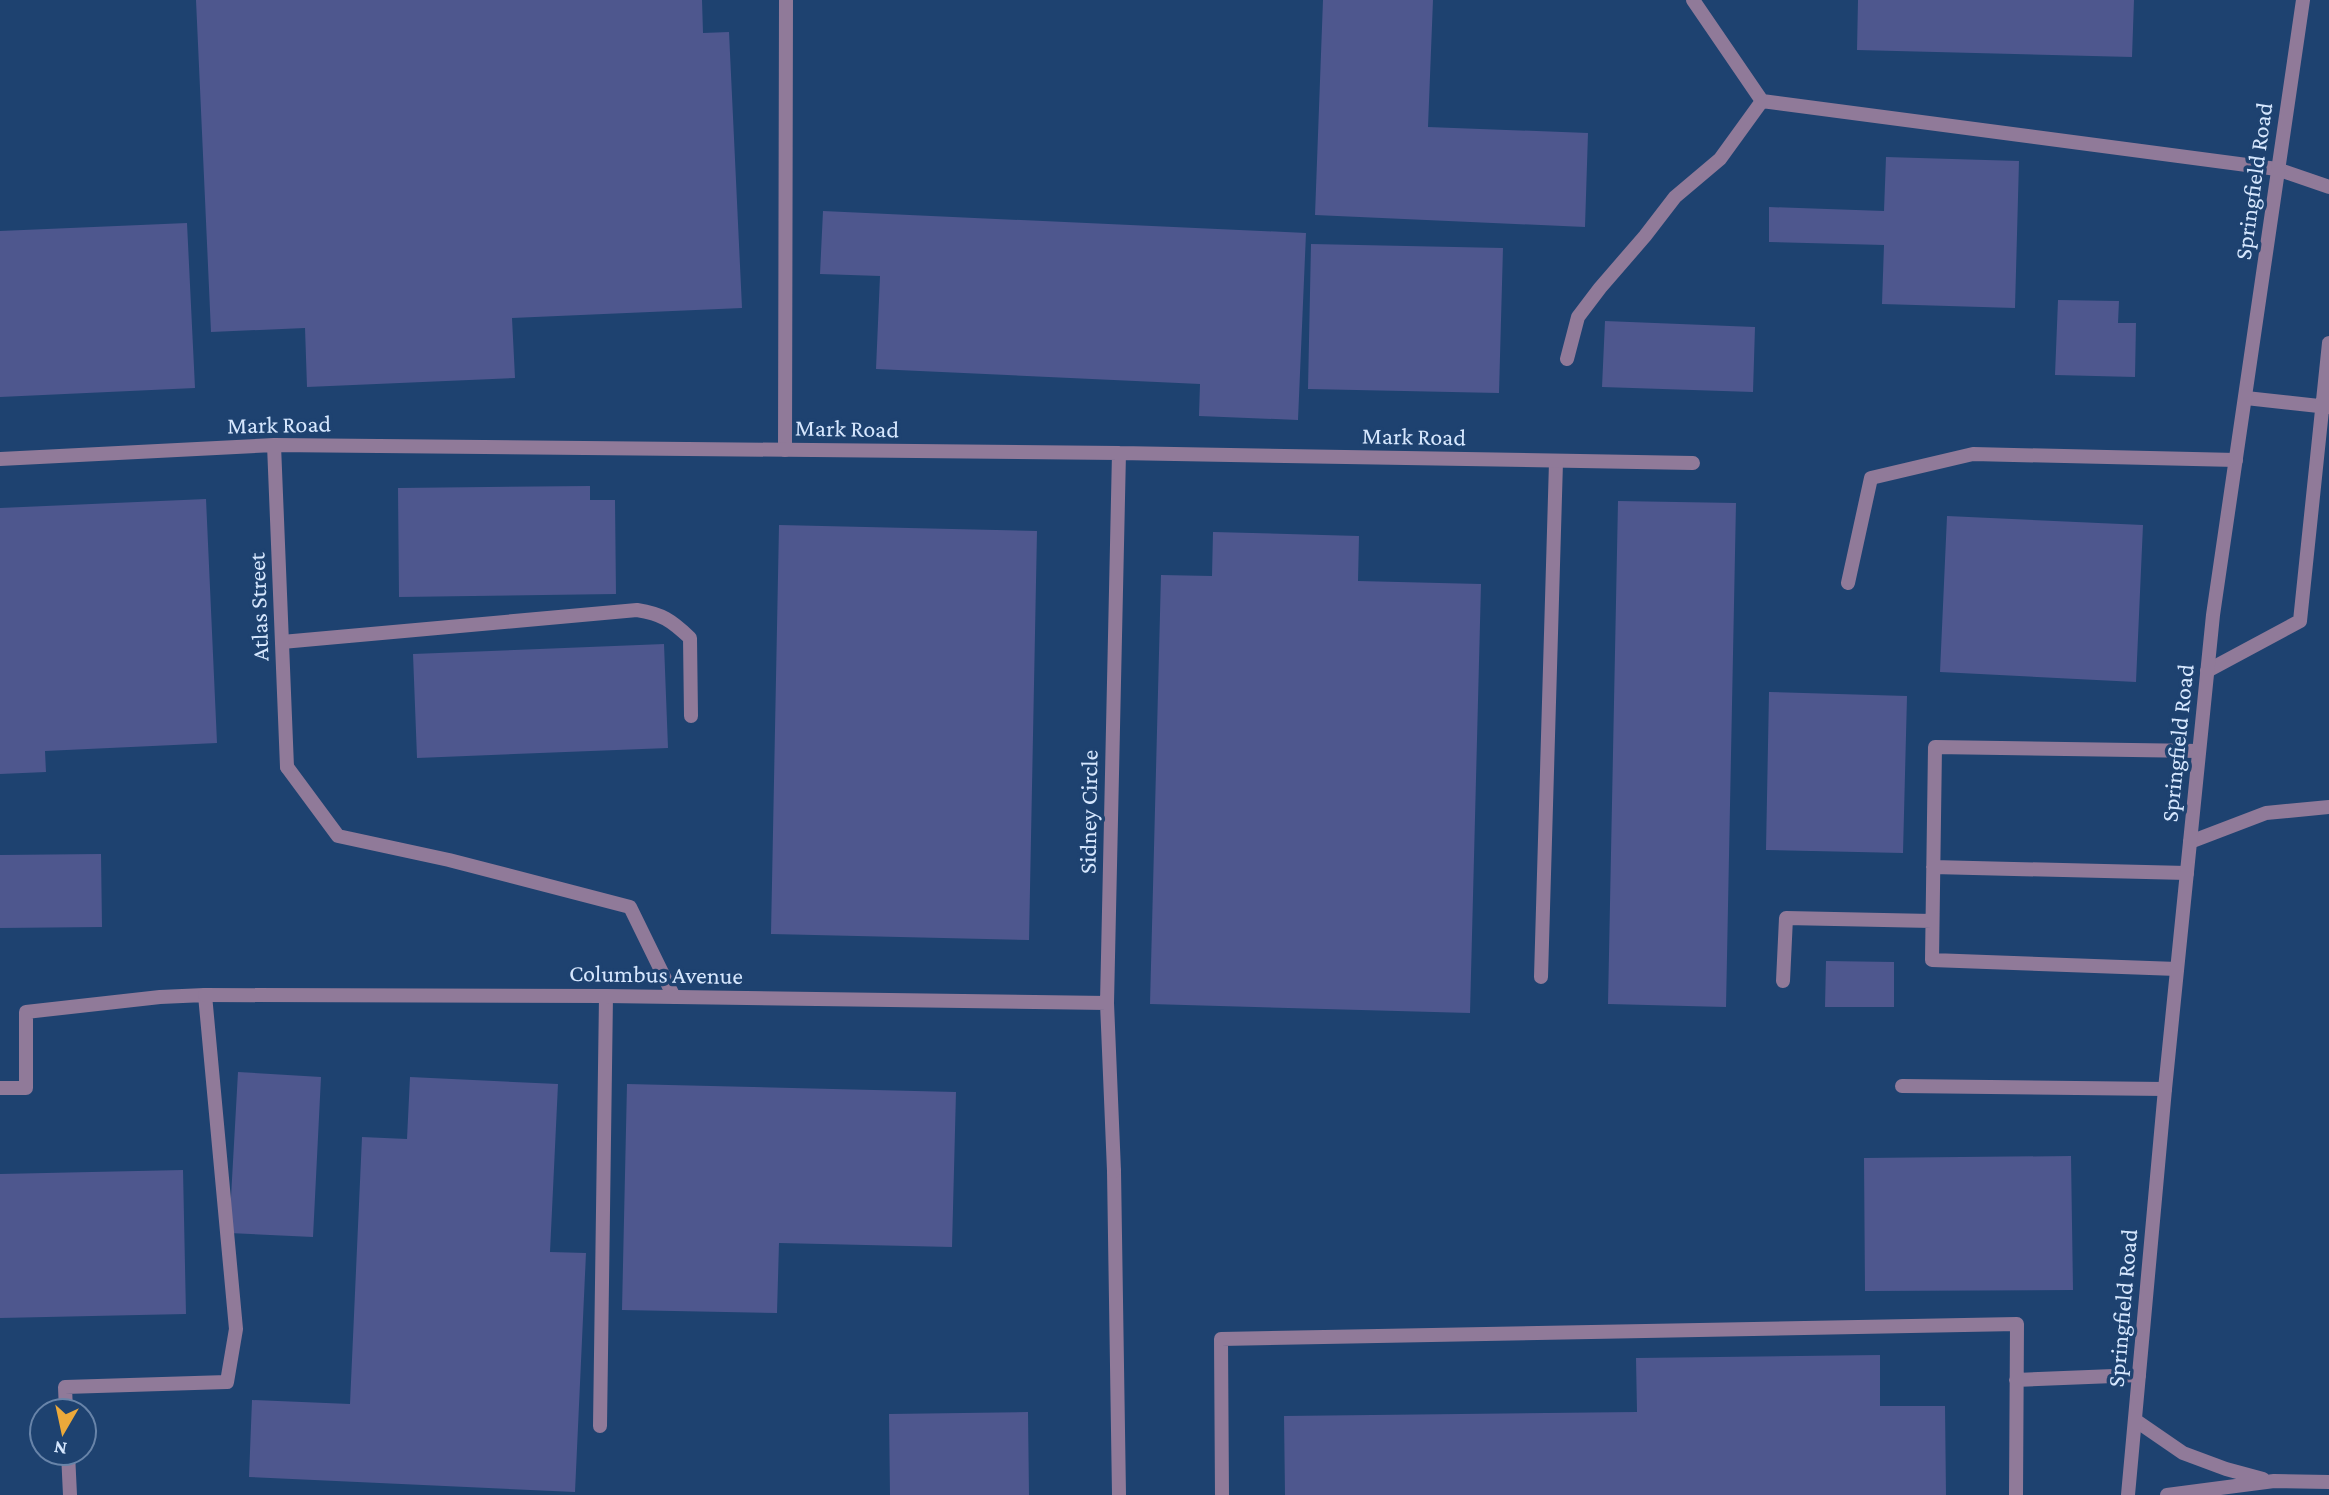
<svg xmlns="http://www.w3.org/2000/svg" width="2329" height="1495" font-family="'Crimson Pro',serif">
<rect width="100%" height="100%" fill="#1e4270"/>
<path fill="#4e578e" d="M196 0H702L703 33 729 32 742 308 512 318 515 378 307 387 305 328 211 332Z
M1323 0H1433L1428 127 1588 133 1585 227 1315 215Z
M1858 0H2134L2132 57 1857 50Z
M1886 157 2019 161 2015 308 1882 304 1884 245 1769 242V207L1884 211Z
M823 211 1306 233 1298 420 1199 416 1200 384 876 369 880 276 820 274Z
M187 223 195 388 0 397V231Z
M1311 244 1503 248 1499 393 1308 389Z
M2058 300 2119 301 2118 323H2136L2135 377 2055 375Z
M1605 321 1755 327 1753 392 1602 387Z
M590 486V500H615L616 594 399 597 398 488Z
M206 499 217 743 45 751 46 772 0 774V508Z
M1618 501 1736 503 1726 1007 1608 1004Z
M1947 516 2143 525 2136 682 1940 672Z
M779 525 1037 531 1029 940 771 934Z
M1213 532 1359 536 1358 581 1481 584 1470 1013 1150 1004 1161 575 1212 576Z
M664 644 668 748 417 758 413 654Z
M1769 692 1907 696 1903 853 1766 850Z
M101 854 102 927 0 928V855Z
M1826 961 1894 962V1007H1825Z
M238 1072 321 1077 313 1237 229 1233Z
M410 1077 558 1084 550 1252 586 1253 575 1492 249 1477 252 1400 350 1404 362 1137 407 1139Z
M627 1084 956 1092 952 1247 779 1243 777 1313 622 1310Z
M2071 1156 2073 1290 1865 1291 1864 1158Z
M183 1170 186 1314 0 1318V1174Z
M1880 1355V1406H1945L1946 1495H1285L1284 1416 1637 1412 1636 1358Z
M1028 1412 1029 1495H890L889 1414Z"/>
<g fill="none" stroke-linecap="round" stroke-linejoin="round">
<path stroke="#907a99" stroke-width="14" d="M1693 0 1762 101 2277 169 2329 187
M1567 359 1578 317 1600 288 1645 236 1675 197 1720 159 1762 101
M2246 398 2328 407
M785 450 786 0
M1848 583 1871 478 1973 454 2236 460
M282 642 637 610C662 614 671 620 690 638L691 716
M2207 671 2300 621 2329 343
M287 767 338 836 449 860 630 907 674 997
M2190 842 2266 813 2329 807
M1933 867 2187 873
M2177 969 1932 960 1935 747 2199 751
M1541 977 1556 462
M1783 981 1786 918 1932 921
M1902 1086 2165 1089
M0 1088H26V1012L160 997 205 995 236 1329 227 1382 65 1387 66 1411
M1114 1171 1119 1495
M2016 1380 2139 1375
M2135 1420 2183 1453 2226 1469 2263 1479
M600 1426 606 996
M68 1453 70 1495
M1222 1495 1221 1339 2017 1324 2016 1495
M2167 1495 2274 1481 2329 1482"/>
<path stroke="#907a99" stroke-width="14" d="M274 445 287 767
M0 459 274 445 1119 453 1693 463
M205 995 606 996 1107 1003
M1114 1171 1107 1003 1119 453
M2128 1495 2165 1089 2213 615 2303 0"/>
</g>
<g text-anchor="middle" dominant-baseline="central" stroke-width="7" stroke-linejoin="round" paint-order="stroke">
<g font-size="24" fill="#d6e7fe" stroke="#1e4270">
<text transform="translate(2253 181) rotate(-82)">Springfield Road</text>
<text transform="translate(279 424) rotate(-1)">Mark Road</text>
<text transform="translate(847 428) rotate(1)">Mark Road</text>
<text transform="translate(1414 436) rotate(1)">Mark Road</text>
<text transform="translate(258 607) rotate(-92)">Atlas Street</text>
<text transform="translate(2177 743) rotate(-84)">Springfield Road</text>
<text transform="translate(1088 812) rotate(-89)">Sidney Circle</text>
<text transform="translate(656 974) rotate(1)">Columbus Avenue</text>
<text transform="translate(2122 1308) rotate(-85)">Springfield Road</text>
</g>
</g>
<g transform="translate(63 1432) rotate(189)"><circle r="33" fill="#1e4270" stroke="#6884a9" stroke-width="2"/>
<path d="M0-5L12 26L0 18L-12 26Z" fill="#eca93a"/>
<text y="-10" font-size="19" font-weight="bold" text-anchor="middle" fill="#d6e7fe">N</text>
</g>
</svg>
